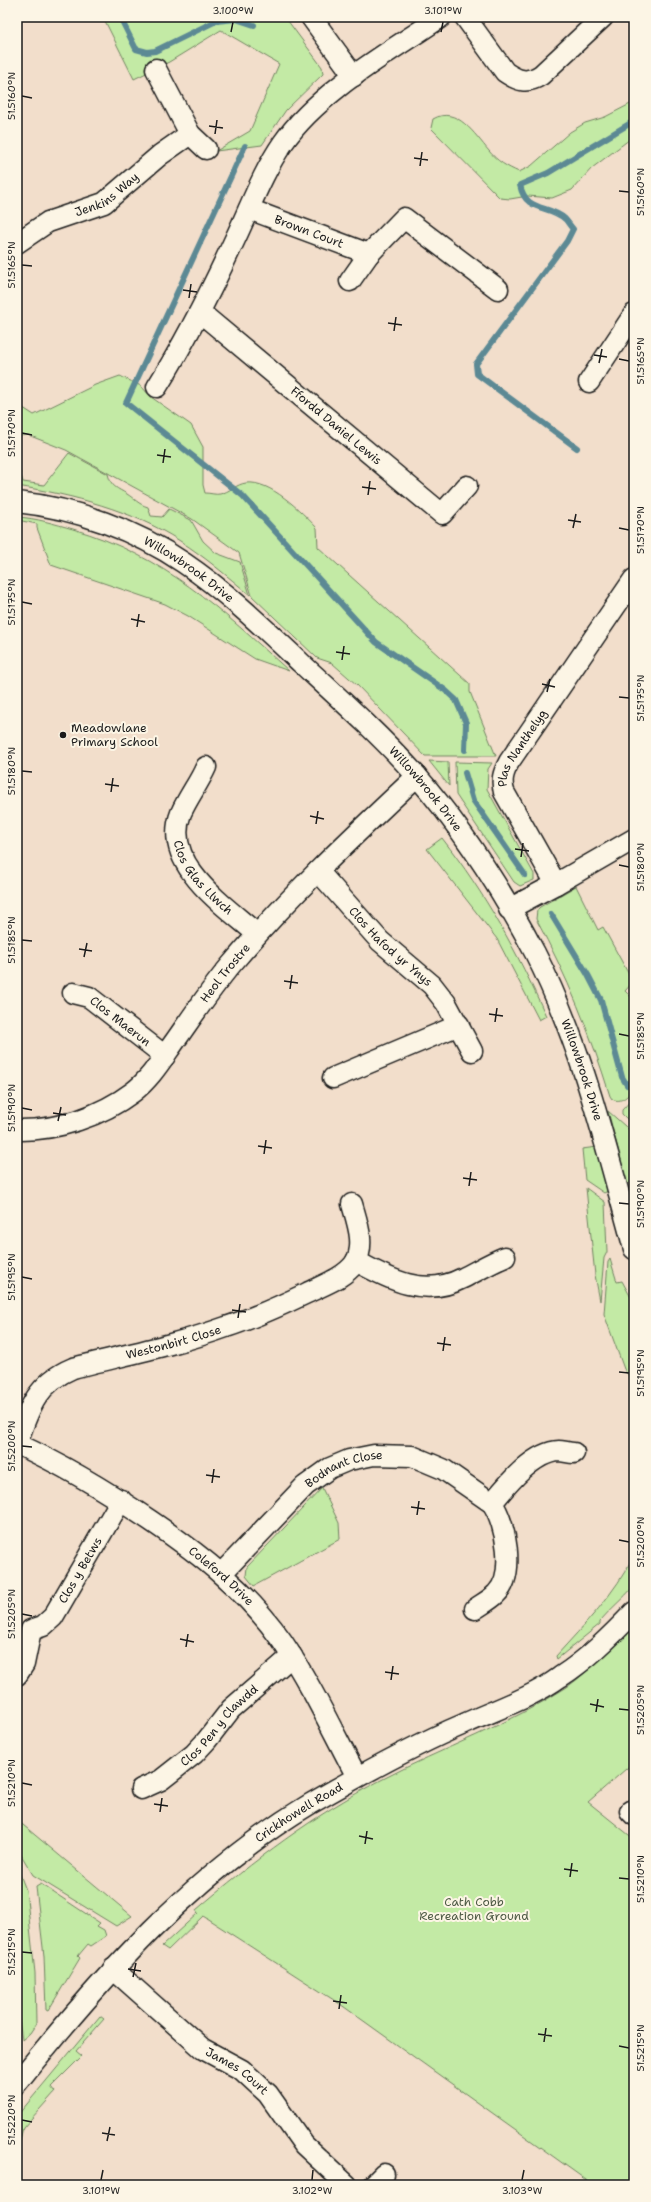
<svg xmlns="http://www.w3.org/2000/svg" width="651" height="2202" font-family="'Shantell Sans',sans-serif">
<rect width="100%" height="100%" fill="#f2decb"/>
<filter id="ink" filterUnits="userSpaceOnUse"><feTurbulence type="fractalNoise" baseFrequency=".025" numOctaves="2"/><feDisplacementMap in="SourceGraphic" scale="8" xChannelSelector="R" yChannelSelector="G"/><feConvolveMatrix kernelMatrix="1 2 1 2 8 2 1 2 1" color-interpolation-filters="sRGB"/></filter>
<g filter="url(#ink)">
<path fill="#c3eaa5" stroke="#708360" d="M103 17H285L322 67 323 74 286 110 262 145 216 151 250 131 279 64 221 30 169 62 134 79Z
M634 102V136L592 168 572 190 552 198 528 196 510 199 500 198 431 128 433 119C457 105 475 135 489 151 497 161 507 167 519 172L531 166 570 132 585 123 605 117Z
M120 376 141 386 151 397 191 425 203 447V485L205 493C210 493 216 495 220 494 229 492 237 484 246 483 270 480 301 511 317 528L318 547 470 684V692L496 756H425L357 685 332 663 317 658 252 596 239 553 192 519 66 450 28 435 17 436V404L34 415 95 385Z
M69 453 108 474C111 487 117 488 127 494 135 499 138 504 148 507L151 516 162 517 169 509 191 520 203 541 216 553 240 562 250 595C227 576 205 557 180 541 132 510 73 495 17 486V462L23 482 44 485Z
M17 517C36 518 55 524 73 529 165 556 220 609 289 671L255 659 188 616 165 604 51 565 37 528V524L17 520Z
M429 761 448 762 449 786Z
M455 762 492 763 488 769 487 789 534 874V880L520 886 514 882 456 795Z
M442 838C485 893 518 953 546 1016L539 1020 497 939 427 849Z
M576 886 598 930 603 927 633 982 625 991 634 1000V1021L630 1025 634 1029V1089C628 1095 622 1104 612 1099L610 1096C591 1034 567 976 536 919L537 910 540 907Z
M634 1097V1126L622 1114V1110Z
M608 1111 634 1134 633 1182 627 1184Z
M597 1147 608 1191 604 1193 585 1180 582 1149Z
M586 1188 605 1202 607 1252 604 1258 600 1301 595 1275Z
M610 1259 617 1282 622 1281 634 1303V1383L624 1369 604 1314 608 1262Z
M322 1488 339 1523 340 1539 254 1586 246 1576 247 1567Z
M634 1555V1586C623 1599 611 1608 600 1621V1624L557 1659 556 1656C585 1624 615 1594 634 1555Z
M634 1626V1762L588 1802 634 1839V2185H593L340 2004 203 1916 168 1950 162 1946 198 1913 196 1910C253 1861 314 1815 381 1780 442 1748 509 1725 567 1687 591 1670 613 1646 634 1626Z
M17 1820 132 1916 116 1926 33 1875 17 1848Z
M17 1867 26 1890 35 1973 36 2024 30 2033 22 2040 17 2005Z
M41 1884 100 1923 97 1926 104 1930 106 1936 91 1946 88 1944 78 1956 80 1958 48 2011 46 2010 44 1956 36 1887Z
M100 2016 104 2019 76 2051 82 2056 51 2087 55 2092 23 2128 17 2152V2116Z"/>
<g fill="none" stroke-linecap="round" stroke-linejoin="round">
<path stroke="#5b8994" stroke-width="6" d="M120 17 136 49 147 52 155 51 216 21 236 19 254 25
M245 146 126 403 243 496 376 642 445 690 456 700 466 723 465 750
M577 448 477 374 476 364 567 241 573 229C570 226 568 222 565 219 548 204 526 213 520 185L548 173 634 121
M465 773 473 800 525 875
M551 914 588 975 601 1000 622 1077 627 1085"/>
<g stroke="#1c1c1c" stroke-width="23">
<g id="minor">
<path d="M311 17 354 76"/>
<path d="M465 17 505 72C518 81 527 84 541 75L603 17"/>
<path d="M156 69 190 134 206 149"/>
<path id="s1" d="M249 209 369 254"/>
<path id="s2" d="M17 243 48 222 104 203 160 155 190 134"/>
<path d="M350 281 369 254 404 218 498 289"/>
<path id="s3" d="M201 313 442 514 467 486"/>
<path d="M589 382 634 314"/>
<path d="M157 387C187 339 212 289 236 237 251 205 263 172 283 143 319 91 390 52 441 17"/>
<path id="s4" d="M17 502C75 508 136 530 184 563 227 592 264 628 301 663 340 699 380 735 415 774 462 828 502 890 535 953 583 1047 606 1148 634 1249"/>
<path id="s5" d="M206 767C199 783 188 797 181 813 161 864 224 905 257 934"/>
<path id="s6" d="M318 871 380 941 432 985 446 1003 472 1051"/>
<path id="s7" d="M556 884 504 792C501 780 503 773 509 762L634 579"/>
<path d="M509 909 556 884 634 839"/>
<path id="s8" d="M73 993 89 997 165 1056"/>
<path d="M333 1078 459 1025"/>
<path id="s9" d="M17 1130C57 1131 101 1116 133 1092 150 1079 161 1061 173 1044 192 1017 210 990 230 966 287 898 352 837 417 776"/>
<path d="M356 1261C390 1280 425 1298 463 1278 477 1271 490 1263 505 1257"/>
<path id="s10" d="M17 1443C29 1408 37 1383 73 1368 124 1355 176 1345 226 1327 254 1318 280 1306 307 1293 323 1285 344 1278 355 1263 366 1245 357 1222 352 1204"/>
<path id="s11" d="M17 1444C64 1465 108 1492 151 1521 201 1555 247 1591 282 1641 311 1684 333 1732 357 1777"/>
<path d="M492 1503C507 1485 533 1452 559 1451 563 1451 569 1453 574 1453"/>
<path id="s12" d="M222 1573 305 1486 330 1468 349 1460 374 1455 412 1456 443 1469 492 1503C506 1523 516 1575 496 1594 490 1600 482 1604 475 1609"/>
<path id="s13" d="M17 1675 24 1664 31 1630 43 1626 53 1617 121 1500"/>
<path id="s14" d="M141 1789 161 1780 194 1754 207 1740 231 1709 292 1656"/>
<path d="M630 1811 634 1815"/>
<path id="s15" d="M113 1969 203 2049 242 2070 268 2094 304 2145 347 2185"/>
<path id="s16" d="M17 2083C102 1977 193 1874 310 1804 360 1775 412 1746 464 1724 497 1709 531 1698 560 1677 588 1659 611 1636 634 1612"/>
<path d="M373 2185 384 2174"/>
</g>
</g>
<use href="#minor" stroke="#fcf5e5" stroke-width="20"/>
</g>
</g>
<path fill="none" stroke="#1c1c1c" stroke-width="1.5" d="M231 32 233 22M441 32 443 22M22 96 32 98M209 126 223 128M215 134 217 120M414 158 428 160M420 166 422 152M619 191 629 192M22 265 32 266M183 290 197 292M189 298 191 284M388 323 402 325M394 331 396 317M594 355 607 357M619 359 629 361M599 363 602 349M22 433 32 435M157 455 171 457M163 463 165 449M362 487 376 489M368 495 370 481M568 520 581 522M573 528 576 514M619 528 629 530M22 602 32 604M131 619 145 622M137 627 139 614M336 652 350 654M342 660 344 646M542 684 555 687M547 692 550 679M619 697 629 698M22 771 32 772M105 784 119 786M111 792 113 778M310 816 324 819M316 824 318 811M515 849 529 851M521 857 523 843M619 865 629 867M22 940 32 941M79 949 92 951M84 957 87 943M284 981 298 983M290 989 292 975M489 1014 503 1016M495 1022 497 1008M619 1034 629 1036M22 1108 32 1110M53 1113 66 1115M58 1121 61 1107M258 1146 272 1148M264 1154 266 1140M463 1178 477 1180M469 1186 471 1172M619 1203 629 1204M22 1277 32 1279M232 1310 246 1312M238 1318 240 1304M437 1343 451 1345M443 1351 445 1337M619 1372 629 1373M22 1446 32 1447M206 1475 220 1477M212 1483 214 1469M411 1507 425 1509M417 1515 419 1501M619 1540 629 1542M22 1614 32 1616M180 1639 194 1642M186 1647 188 1634M385 1672 399 1674M391 1680 393 1666M590 1704 604 1707M619 1709 629 1710M596 1712 598 1699M22 1783 32 1785M154 1804 168 1806M160 1812 162 1798M359 1836 373 1839M365 1844 367 1831M564 1869 578 1871M570 1877 572 1863M619 1878 629 1879M22 1952 32 1953M128 1969 141 1971M133 1977 136 1963M333 2001 347 2003M339 2009 341 1995M538 2034 552 2036M544 2042 546 2028M619 2046 629 2048M22 2120 32 2122M102 2133 115 2135M107 2141 110 2127M101 2180 103 2170M312 2180 313 2170M522 2180 524 2170"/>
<circle fill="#1c1c1c" stroke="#fcf5e5" stroke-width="1.5" cx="63" cy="735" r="4"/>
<g text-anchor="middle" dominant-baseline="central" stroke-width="4" stroke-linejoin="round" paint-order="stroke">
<g font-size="12" fill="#1c1c1c" stroke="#fcf5e5">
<text stroke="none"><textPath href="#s2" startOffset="103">Jenkins Way</textPath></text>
<text stroke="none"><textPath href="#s1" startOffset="64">Brown Court</textPath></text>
<text stroke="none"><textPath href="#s3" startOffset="176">Ffordd Daniel Lewis</textPath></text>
<text stroke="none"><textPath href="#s4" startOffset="187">Willowbrook Drive</textPath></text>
<text stroke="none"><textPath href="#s7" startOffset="155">Plas Nanthelyg</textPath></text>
<text stroke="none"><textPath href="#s4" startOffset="511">Willowbrook Drive</textPath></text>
<text stroke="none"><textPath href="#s5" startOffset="126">Clos Glas Llwch</textPath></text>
<text stroke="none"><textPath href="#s6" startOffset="105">Clos Hafod yr Ynys</textPath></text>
<text stroke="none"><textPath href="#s9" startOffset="275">Heol Trostre</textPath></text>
<text stroke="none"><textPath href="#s8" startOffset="56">Clos Maerun</textPath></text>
<text stroke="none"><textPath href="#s4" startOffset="835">Willowbrook Drive</textPath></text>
<text stroke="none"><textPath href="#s10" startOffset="201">Westonbirt Close</textPath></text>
<text stroke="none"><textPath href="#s12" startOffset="164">Bodnant Close</textPath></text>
<text stroke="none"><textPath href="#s13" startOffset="128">Clos y Betws</textPath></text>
<text stroke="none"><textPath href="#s11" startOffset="244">Coleford Drive</textPath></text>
<text stroke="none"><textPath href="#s14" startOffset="102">Clos Pen y Clawdd</textPath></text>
<text stroke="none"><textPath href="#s16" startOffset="393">Crickhowell Road</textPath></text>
<text stroke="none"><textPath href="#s15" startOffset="161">James Court</textPath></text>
</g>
<g font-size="12" fill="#1c1c1c" stroke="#fcf5e5" text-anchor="start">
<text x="71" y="728">Meadowlane<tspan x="71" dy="14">Primary School</tspan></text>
</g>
<g font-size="12" fill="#4e5a45" stroke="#fcf5e5">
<text x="474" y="1902">Cath Cobb<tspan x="474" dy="14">Recreation Ground</tspan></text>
</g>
</g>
<rect width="651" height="2202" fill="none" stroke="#fcf5e5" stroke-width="44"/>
<rect x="22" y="22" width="607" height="2158" fill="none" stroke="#1c1c1c" stroke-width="1.5"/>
<g font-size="10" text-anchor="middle" fill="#1c1c1c">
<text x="233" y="14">3.100°W</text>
<text x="443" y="14">3.101°W</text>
<text transform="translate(11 96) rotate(-90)" y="4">51.5160°N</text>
<text transform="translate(640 192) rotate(-90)" y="4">51.5160°N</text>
<text transform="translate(11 265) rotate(-90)" y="4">51.5165°N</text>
<text transform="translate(640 361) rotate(-90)" y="4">51.5165°N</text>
<text transform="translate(11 433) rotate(-90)" y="4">51.5170°N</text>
<text transform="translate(640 530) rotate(-90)" y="4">51.5170°N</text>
<text transform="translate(11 602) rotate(-90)" y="4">51.5175°N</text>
<text transform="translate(640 698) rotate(-90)" y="4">51.5175°N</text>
<text transform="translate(11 771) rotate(-90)" y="4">51.5180°N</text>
<text transform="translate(640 867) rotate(-90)" y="4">51.5180°N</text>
<text transform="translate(11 940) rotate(-90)" y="4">51.5185°N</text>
<text transform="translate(640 1036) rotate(-90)" y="4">51.5185°N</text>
<text transform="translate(11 1108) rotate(-90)" y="4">51.5190°N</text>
<text transform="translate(640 1204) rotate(-90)" y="4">51.5190°N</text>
<text transform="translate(11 1277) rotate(-90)" y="4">51.5195°N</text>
<text transform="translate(640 1373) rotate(-90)" y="4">51.5195°N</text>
<text transform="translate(11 1446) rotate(-90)" y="4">51.5200°N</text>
<text transform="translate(640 1542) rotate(-90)" y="4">51.5200°N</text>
<text transform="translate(11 1614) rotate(-90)" y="4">51.5205°N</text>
<text transform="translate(640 1710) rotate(-90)" y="4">51.5205°N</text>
<text transform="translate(11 1783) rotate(-90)" y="4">51.5210°N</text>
<text transform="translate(640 1879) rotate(-90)" y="4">51.5210°N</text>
<text transform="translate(11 1952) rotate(-90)" y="4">51.5215°N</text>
<text transform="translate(640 2048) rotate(-90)" y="4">51.5215°N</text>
<text transform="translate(11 2120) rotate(-90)" y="4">51.5220°N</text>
<text x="101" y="2194">3.101°W</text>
<text x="312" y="2194">3.102°W</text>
<text x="522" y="2194">3.103°W</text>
</g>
</svg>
